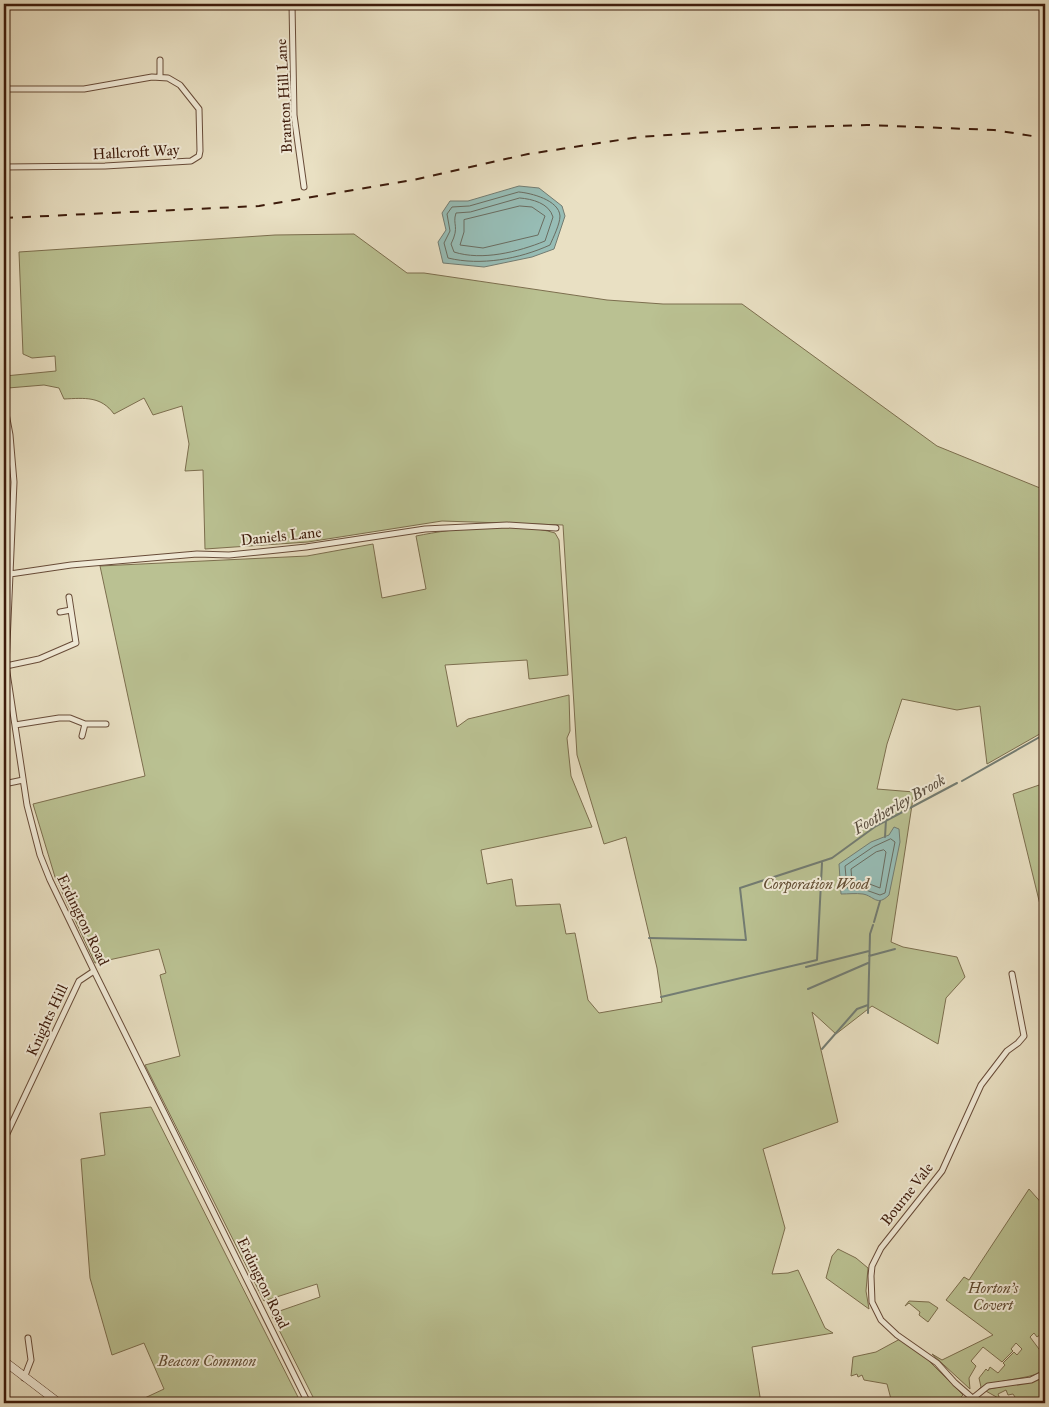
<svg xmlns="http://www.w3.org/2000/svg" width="1049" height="1407" font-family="'IM FELL Great Primer',serif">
<rect width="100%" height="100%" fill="#e9e0c3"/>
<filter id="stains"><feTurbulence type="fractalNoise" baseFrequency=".004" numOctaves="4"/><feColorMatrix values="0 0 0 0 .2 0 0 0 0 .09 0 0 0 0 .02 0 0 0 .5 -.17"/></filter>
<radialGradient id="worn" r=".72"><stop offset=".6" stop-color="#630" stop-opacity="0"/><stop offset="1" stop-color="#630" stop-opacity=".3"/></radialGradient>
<path fill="#bac192" stroke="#7c6e4e" d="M354 234 407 273H424L607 300 663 304H742L937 446 1040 488 1045 487V731L987 764 980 706 957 710 902 699 887 744 877 789 914 792 891 942 903 947 957 957 965 977 946 998 938 1044 872 1006 836 1034 812 1012 838 1122 763 1149 785 1228 772 1274 788 1273 798 1270 825 1328 833 1333 752 1347 761 1403H316L271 1314 320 1297 317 1284 264 1301 145 1065 180 1056 160 975 166 973 159 949 95 963 55 877 33 804 145 776 100 566 307 556 373 544 382 598 426 589 416 536C456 528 516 521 555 533L559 540 568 675 529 679 527 660 445 665 457 727 468 719 569 695 570 731 567 738 571 776 592 827 481 850 487 884 512 879 516 906 560 904 566 934 575 933 588 1000 599 1013 662 1002 657 968 626 837 604 844 577 755 563 525 442 521 308 542 205 549 203 470 185 471 189 444 182 406 153 415 144 398 114 414C101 396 85 398 64 399L59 388 44 385 8 388 5 376 56 371 55 356 32 358 23 354 19 252 275 235Z
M1045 783V925L1013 794Z
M151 1107 301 1403H134L164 1389 144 1343 112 1355 90 1278 81 1159 105 1155 100 1113Z
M1029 1189 1045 1207V1331L1037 1337 1034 1333 1030 1337 1045 1357V1371C1023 1381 998 1378 978 1390L981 1387 979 1378 986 1369 988 1371 990 1367 998 1373 1005 1365 1003 1363 1014 1352 1017 1355 1022 1349 1016 1343 1011 1349 1013 1351 1002 1362 983 1347 971 1361 976 1366 969 1378 970 1389 932 1354 942 1360 993 1335 946 1300 964 1277 969 1280Z
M838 1249 856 1258 868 1268 866 1291 869 1309 826 1278 832 1256Z
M909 1301 929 1302 938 1308 928 1322 919 1315 920 1312 909 1303 905 1306Z
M900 1339 921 1353 963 1395 955 1403H892L887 1384 864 1380 862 1375 858 1377 857 1374 851 1376 853 1357 876 1352Z
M1041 1379 1044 1382 1045 1403H1019L1013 1394 1008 1395 1006 1390 998 1394 1000 1399 984 1390Z"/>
<path fill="#97bdb6" stroke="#737c72" d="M519 186 539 188 562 206 565 216 554 249 532 257 484 267 443 263 438 242 446 230 442 213 450 201H468Z
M894 827 899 829 900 842 889 895C877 907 874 896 863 894 856 893 848 894 841 894L839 864 871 842 889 835Z"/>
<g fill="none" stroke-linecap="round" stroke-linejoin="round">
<path stroke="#6a6c60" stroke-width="1" d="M519 192C531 193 559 200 560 216 560 224 553 238 550 245 519 259 481 266 448 258L444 243 450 231 447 214 452 207 469 206Z
M520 198C532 199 549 203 553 217L545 241C518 252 482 261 454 252L451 244C460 226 452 225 456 213L470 212Z
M520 206 532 207 545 216 538 235 483 248 460 245 464 232V220Z
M891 839 895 842 885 893 880 895 863 889 847 888 845 866 873 847Z
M884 850 886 852 880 888 867 883 852 882 851 869 876 852Z"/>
<path stroke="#737c72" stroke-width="2" d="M962 781 1045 734
M885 837 886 820
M874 922 880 901
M649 938 746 940 740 888 832 858 876 826 957 783
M869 956 895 949
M806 967 869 951
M808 989 868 963
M661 997 817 960 822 863
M868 1013 870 934 873 925
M822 1049 857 1009 868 1005"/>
<g stroke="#684c39" stroke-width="7">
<path id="street" d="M292 4 294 115 304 187
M160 60V77
M4 89H84L152 77 168 78 180 85 199 109 200 151 199 156 191 161 105 166 4 167
M4 403 10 435 14 482 6 666 27 805 40 855 50 880 94 971 308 1403
M10 574 71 565 197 554 229 555 306 547 425 529 507 525 556 528
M60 612 71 610
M6 666 39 659 76 643 69 597
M15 725 59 718H70L85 724H106
M82 736 85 724
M4 784 23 780
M4 1140 79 981 94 971
M24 1378 31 1360 28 1338
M973 1398 988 1386 1031 1380 1045 1373
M978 1403 955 1383 937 1363 897 1335 881 1320 872 1302 871 1276 872 1266 881 1248 942 1171 981 1085 1007 1051 1018 1043 1024 1036 1012 974"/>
</g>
<g stroke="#3d1b0b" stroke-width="9">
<path id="secondary" d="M4 1361 59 1403"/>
</g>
<use href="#street" stroke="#f1ebd8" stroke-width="5"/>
<use href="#secondary" stroke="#f1ebd8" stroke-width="8"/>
<path stroke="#3d1b0b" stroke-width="2" stroke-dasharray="9 9" stroke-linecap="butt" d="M4 218 259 206 413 180 528 154 639 137 768 128 867 125 994 130 1045 138"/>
</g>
<g text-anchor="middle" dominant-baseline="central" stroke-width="4" stroke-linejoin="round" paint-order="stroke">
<g font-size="15" fill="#3d1b0b" stroke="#f1ebd8">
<text transform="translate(284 96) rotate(-93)">Branton Hill Lane</text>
<text transform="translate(136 152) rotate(-3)">Hallcroft Way</text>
<text transform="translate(281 536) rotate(-6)">Daniels Lane</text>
<text transform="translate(83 920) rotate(64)">Erdington Road</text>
<text transform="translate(47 1020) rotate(-65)">Knights Hill</text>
<text transform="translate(907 1194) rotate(-52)">Bourne Vale</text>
<text transform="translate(263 1283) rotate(64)">Erdington Road</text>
</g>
<g font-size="15" font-style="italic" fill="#624d34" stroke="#f1ebd8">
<text x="816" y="884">Corporation Wood</text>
<text x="993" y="1288">Horton's<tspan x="993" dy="17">Covert</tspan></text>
<text x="207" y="1361">Beacon Common</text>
</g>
<g font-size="16" font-style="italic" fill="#584c3e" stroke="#f1ebd8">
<text transform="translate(899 804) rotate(-30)">Footherley Brook</text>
</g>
</g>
<rect width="1049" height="1407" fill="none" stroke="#e9e0c3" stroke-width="20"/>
<rect x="5" y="5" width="1039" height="1397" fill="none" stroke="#3d1b0b" stroke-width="2.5"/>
<rect x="10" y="10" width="1029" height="1387" fill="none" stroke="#3d1b0b"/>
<rect width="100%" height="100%" filter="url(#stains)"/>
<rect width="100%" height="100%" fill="url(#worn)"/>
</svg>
